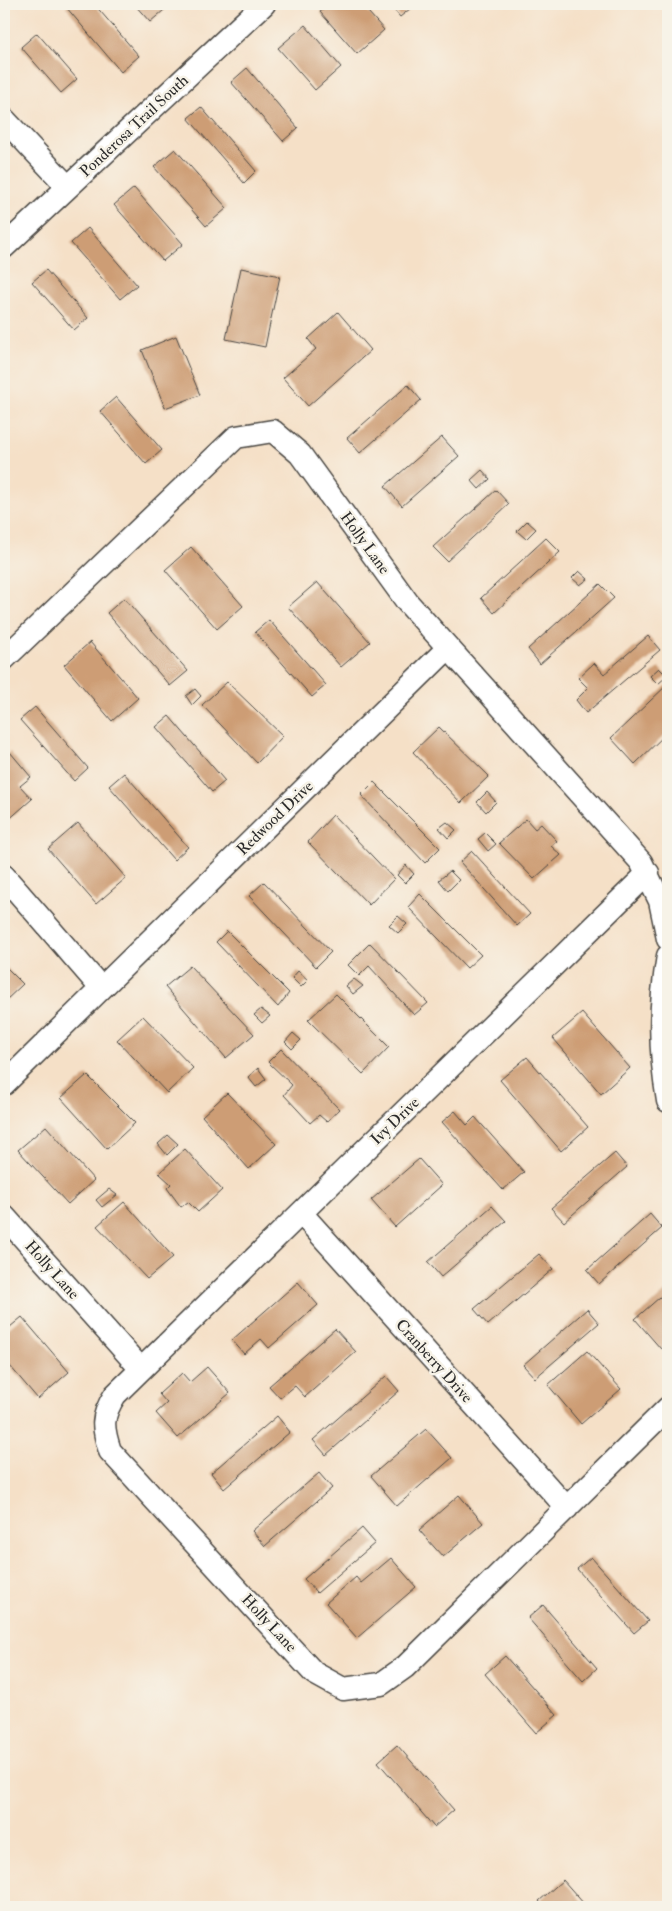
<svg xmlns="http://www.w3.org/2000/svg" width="672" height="1911" font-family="'IM FELL Double Pica',serif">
<rect width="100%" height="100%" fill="#f7f3e8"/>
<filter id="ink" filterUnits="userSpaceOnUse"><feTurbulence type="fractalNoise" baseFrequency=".02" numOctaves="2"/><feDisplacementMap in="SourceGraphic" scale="10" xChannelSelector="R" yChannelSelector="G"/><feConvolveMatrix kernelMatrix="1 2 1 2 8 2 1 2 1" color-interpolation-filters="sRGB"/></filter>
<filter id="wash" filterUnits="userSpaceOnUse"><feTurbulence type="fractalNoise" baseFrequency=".0096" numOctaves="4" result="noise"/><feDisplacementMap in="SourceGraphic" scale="20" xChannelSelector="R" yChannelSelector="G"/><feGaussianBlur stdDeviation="1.12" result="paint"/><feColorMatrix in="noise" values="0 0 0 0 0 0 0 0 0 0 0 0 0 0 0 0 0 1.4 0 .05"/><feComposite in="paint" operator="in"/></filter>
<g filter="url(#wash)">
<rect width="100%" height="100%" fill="#f5e0c7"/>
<g id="blocks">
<path fill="#cd9d74" d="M70 4H94L139 56 121 72 66 7Z
M134 4H171L150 22Z
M330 4H361L384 30 357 54 320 12Z
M389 4H416L400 17Z
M305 25 341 67 315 90 278 48Z
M37 33 77 79 61 93 21 47Z
M247 68 298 128 283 141 231 82Z
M201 107 256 171 244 183 188 118Z
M175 149 227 208 206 226 154 167Z
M134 188 183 244 163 261 114 205Z
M88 228 137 285 120 299 71 243Z
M241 268 280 276 265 347 226 339Z
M46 270 88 318 74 330 32 282Z
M338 312 371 350 308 406 283 378 316 349 308 339Z
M176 336 200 395 165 408 142 350Z
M408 385 421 400 360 453 347 438Z
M116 397 162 450 146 464 100 411Z
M442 437 459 456 402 506 385 486Z
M482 470 490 479 479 489 471 480Z
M496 490 509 504 447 561 433 547Z
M527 521 536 529 526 539 517 531Z
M546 538 560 552 494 613 481 598Z
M191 547 243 606 217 629 165 570Z
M579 571 588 579 580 585 572 578Z
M317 582 370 642 341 667 288 607Z
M600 584 614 598 540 664 528 649Z
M124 598 188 671 170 686 107 613Z
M269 620 326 685 312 697 255 632Z
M648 636 660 650 586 713 576 700 588 688 578 678 594 663 604 674Z
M90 642 138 698 112 721 64 665Z
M659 668 667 676 658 684 650 676Z
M227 682 283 736 257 763 202 705Z
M668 684V732L635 764 611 738Z
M195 689 201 696 192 705 186 696Z
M35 707 88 768 74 781 20 720Z
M169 716 225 781 212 792 156 727Z
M439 727 489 776 461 803 413 752Z
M10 752 31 777 20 786 32 799 6 822 4 819V757Z
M124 773 188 847 174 860 109 786Z
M374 782 440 848 425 863 361 795Z
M487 792 496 802 486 812 477 802Z
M333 815 394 879 369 905 308 842Z
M526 819 535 829 541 824 557 841 551 846 561 855 534 879 499 843Z
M447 822 456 830 448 838 439 828Z
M78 823 126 878 96 904 48 849Z
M485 833 496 844 488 851 478 839Z
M472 851 530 914 517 926 460 862Z
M406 865 414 874 405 883 397 875Z
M450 871 459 880 448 891 439 880Z
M264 882 331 952 316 967 249 896Z
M420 894 481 955 467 968 408 907Z
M398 916 407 924 398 933 389 925Z
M227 931 289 993 278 1007 216 942Z
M370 943 428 1003 414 1015 369 966 359 976 348 965Z
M4 965 23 984 4 1002Z
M190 966 254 1034 226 1058 165 987Z
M298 971 308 980 301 987 292 978Z
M354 979 363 986 353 994 346 986Z
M336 994 389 1047 363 1074 308 1020Z
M261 1009 270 1016 262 1023 254 1015Z
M582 1013 630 1068 601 1094 553 1038Z
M143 1016 193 1068 167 1093 117 1040Z
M293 1033 301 1040 292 1049 285 1042Z
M281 1049 339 1109 327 1122 319 1115 310 1123 284 1095 292 1085 268 1062Z
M527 1057 588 1127 561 1151 500 1080Z
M258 1068 266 1079 256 1087 248 1077Z
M87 1075 135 1123 107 1149 61 1098Z
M227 1093 276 1144 249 1169 202 1116Z
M455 1111 467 1125 475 1117 524 1172 503 1190 442 1122Z
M46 1126 94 1180 68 1204 18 1150Z
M168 1135 178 1144 167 1155 158 1144Z
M185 1149 222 1190 198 1212 188 1202 181 1207 167 1188 171 1184 159 1173Z
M615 1153 627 1167 564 1222 551 1208Z
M419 1159 442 1185 395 1227 371 1200Z
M109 1189 117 1195 102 1207 96 1200Z
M124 1202 173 1257 147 1279 97 1226Z
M492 1206 506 1221 441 1277 428 1262Z
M650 1214 662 1228 599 1284 587 1270Z
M539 1254 553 1269 488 1325 474 1309Z
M298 1282 318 1305 269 1348 261 1339 244 1354 232 1340Z
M668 1290V1343L661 1349 635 1319Z
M587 1309 599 1323 535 1378 523 1365Z
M22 1317 69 1372 38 1399 4 1359V1332Z
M335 1329 356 1352 305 1397 295 1386 280 1398 269 1386Z
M587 1351 621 1389 581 1424 548 1385Z
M207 1367 230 1393 178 1438 156 1413 167 1403 159 1394 182 1373 190 1382Z
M386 1376 399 1391 326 1455 313 1440Z
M277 1416 290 1432 224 1489 211 1473Z
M426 1429 452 1458 397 1506 371 1476Z
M319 1473 332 1488 265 1546 252 1531Z
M459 1495 483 1523 443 1557 419 1530Z
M362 1528 375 1543 317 1593 304 1579Z
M591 1557 648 1621 634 1633 577 1569Z
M391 1558 416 1587 357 1638 326 1603 356 1577 361 1583Z
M543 1605 597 1668 583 1681 528 1618Z
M505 1656 557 1715 536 1733 485 1674Z
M397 1745 454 1810 434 1827 378 1762Z
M563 1880 585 1905 582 1907H544L539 1901Z"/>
</g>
</g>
<g filter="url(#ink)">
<use href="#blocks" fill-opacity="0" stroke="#494642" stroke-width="1"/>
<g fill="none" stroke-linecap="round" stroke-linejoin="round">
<g stroke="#494642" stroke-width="25">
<path id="street" d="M4 119 68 187
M4 247 264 4
M4 659 236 437 273 431 300 454 408 603 641 862 660 901 668 939
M648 873 115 1395C101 1417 102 1427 110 1451L314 1673 343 1689 381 1684 405 1667 668 1408
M4 876 101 988
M668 956C659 1008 659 1048 668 1101
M4 1084 448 648
M301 1213 567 1508
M4 1216 141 1369"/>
</g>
<use href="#street" stroke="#fff" stroke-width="22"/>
</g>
</g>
<g text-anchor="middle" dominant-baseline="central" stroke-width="5" stroke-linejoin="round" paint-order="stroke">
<g font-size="16" fill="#2b2b2b" stroke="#f7f3e8">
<text transform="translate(134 126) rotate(-43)">Ponderosa Trail South</text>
<text transform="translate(365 543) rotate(54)">Holly Lane</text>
<text transform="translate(275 818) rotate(-44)">Redwood Drive</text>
<text transform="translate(395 1121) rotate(-44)">Ivy Drive</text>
<text transform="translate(52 1270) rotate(48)">Holly Lane</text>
<text transform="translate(434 1361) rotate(48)">Cranberry Drive</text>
<text transform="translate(269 1623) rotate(47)">Holly Lane</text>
</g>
</g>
<rect width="672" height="1911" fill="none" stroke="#f7f3e8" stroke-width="20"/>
</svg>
